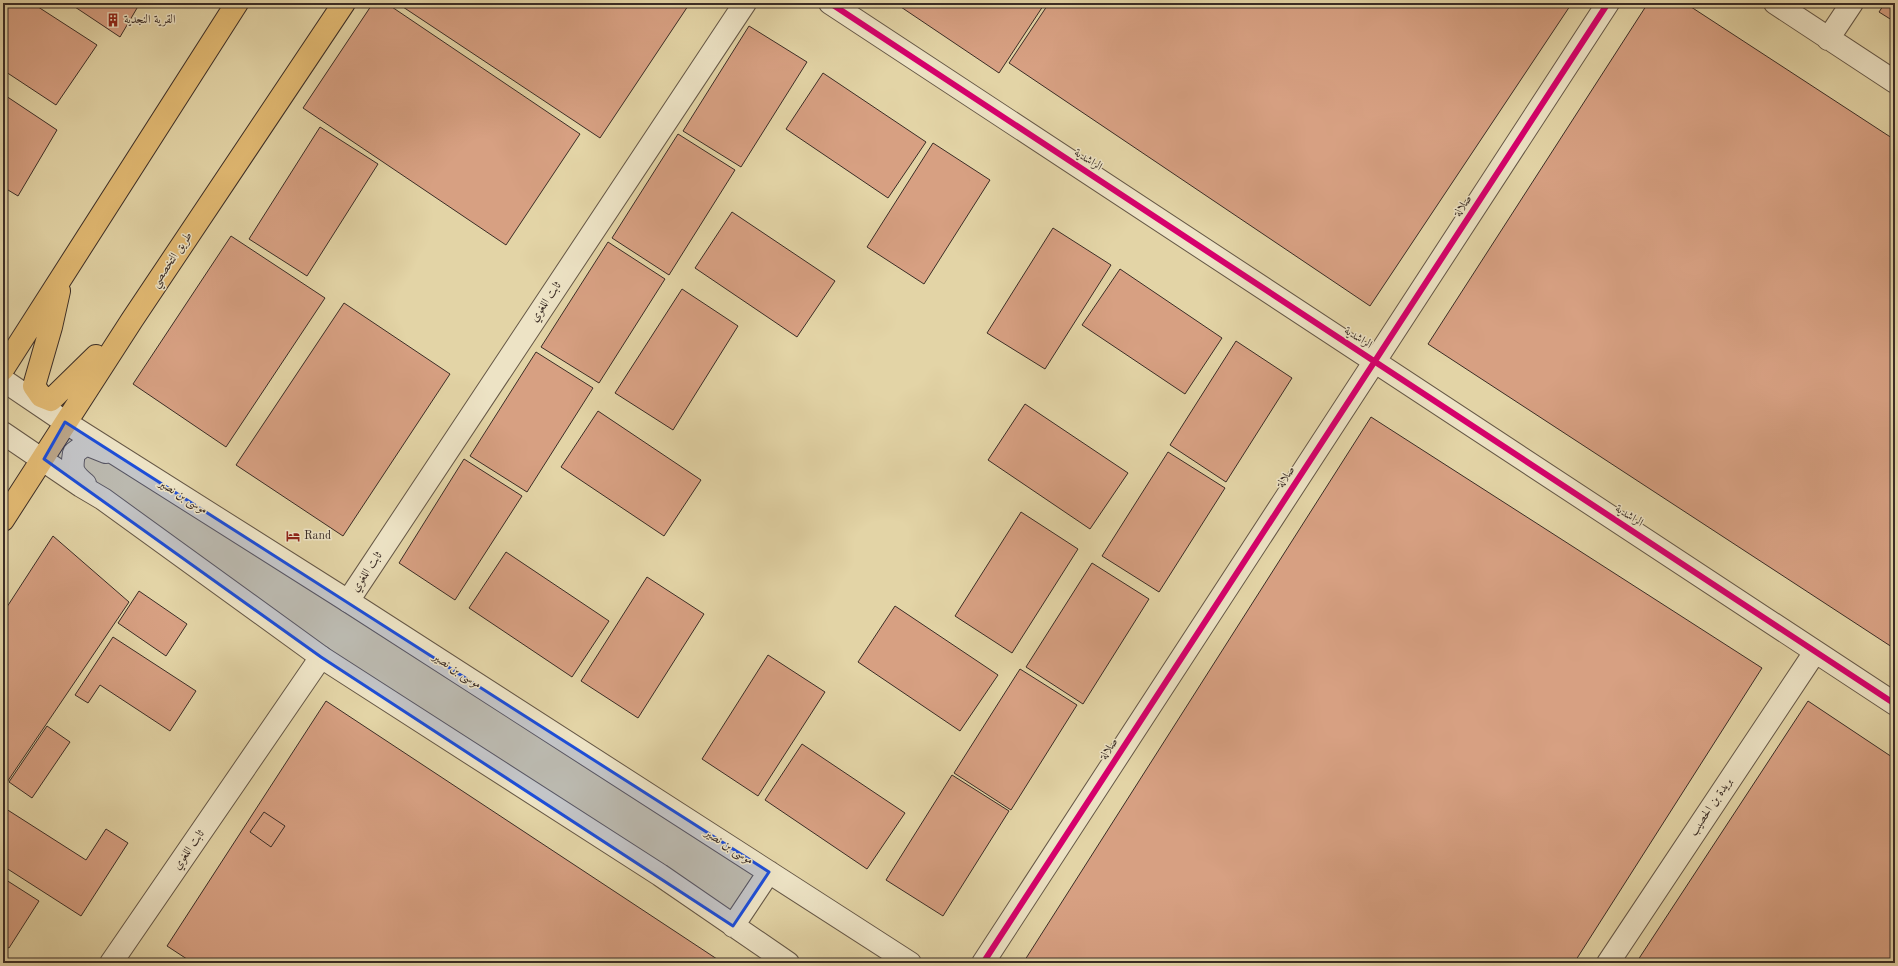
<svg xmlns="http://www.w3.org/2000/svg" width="1898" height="966" font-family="'Old Standard TT',Amiri,serif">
<rect width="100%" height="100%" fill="#e3d4a6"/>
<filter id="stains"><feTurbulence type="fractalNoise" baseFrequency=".005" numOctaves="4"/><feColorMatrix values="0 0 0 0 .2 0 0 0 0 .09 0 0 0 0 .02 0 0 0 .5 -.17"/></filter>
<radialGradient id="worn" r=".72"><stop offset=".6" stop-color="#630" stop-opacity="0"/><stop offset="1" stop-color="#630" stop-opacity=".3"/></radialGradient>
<path fill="#d7a082" stroke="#3b2d26" d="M3 3H32L97 45 56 105 3 70Z
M69 3H140L120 37Z
M373 3H386L580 134 506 245 303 108Z
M397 3H690L600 138Z
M895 3H1045L999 73Z
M1049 3H1572L1370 306 1009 63Z
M1648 3H1685L1895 140V649L1428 344Z
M1885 3H1895V22L1879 12Z
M749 26 807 62 741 167 683 131Z
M823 73 926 142 888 198 786 129Z
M3 94 57 130 18 196 3 187Z
M320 127 378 164 307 276 249 239Z
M678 134 735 170 669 275 612 238Z
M933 143 990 180 924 284 867 247Z
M732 212 835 281 797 337 695 268Z
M1053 228 1111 265 1045 369 987 333Z
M231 236 325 298 226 447 133 384Z
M608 242 665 279 599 383 541 347Z
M1120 269 1222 338 1185 394 1082 325Z
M682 289 738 326 673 430 615 393Z
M344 303 450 374 343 536 236 465Z
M1236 341 1292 378 1226 482 1170 445Z
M536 352 593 388 527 492 470 456Z
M1025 404 1128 473 1090 529 988 460Z
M598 411 701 480 664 536 561 467Z
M1371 417 1762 668 1574 963H1023Z
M1168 452 1225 488 1159 592 1102 556Z
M464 459 522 496 455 600 399 563Z
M1021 512 1078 549 1012 653 955 616Z
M53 536 129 602 3 788V613Z
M506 552 609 621 572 677 469 608Z
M1092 563 1149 599 1083 704 1026 667Z
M647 577 704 614 638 718 581 681Z
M139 591 187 624 166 656 118 623Z
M895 606 998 675 960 731 858 662Z
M113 637 196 691 170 731 100 685 88 703 75 695Z
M768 655 825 692 758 796 702 759Z
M1020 669 1077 705 1011 810 954 773Z
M326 701 723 963H193L167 946Z
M1808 701 1895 759V963H1636Z
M47 726 70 742 32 798 9 782Z
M802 744 905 813 867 869 765 800Z
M952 775 1009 811 943 916 886 880Z
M3 807 86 860 106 829 128 843 81 916 3 866Z
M264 812 285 826 271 847 250 832Z
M3 878 39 901 9 948 3 945Z"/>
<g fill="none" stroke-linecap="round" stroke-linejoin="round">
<g stroke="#655746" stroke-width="24">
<path id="minor" d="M830 3 1895 704
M1775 3 1895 82
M1828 39 1852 3
M348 601 745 3
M111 963 321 657
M983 963 1608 3
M1608 963 1815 652"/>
</g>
<g stroke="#655746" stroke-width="24">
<path id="tertiary" d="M3 380 65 422 348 601 910 963
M3 433 81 486 103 499 321 657 660 875 788 963
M85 484C72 473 71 470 74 453L86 444 106 452
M733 926 769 872"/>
</g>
<g stroke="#3b2d26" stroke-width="24">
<path id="primary" d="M59 291 51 327 34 386 41 396 51 400 96 356
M3 369 237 3
M3 520 132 320 344 3"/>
</g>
<use href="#minor" stroke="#ede3c5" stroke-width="22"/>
<use href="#tertiary" stroke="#ede3c5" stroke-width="22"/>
<use href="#primary" stroke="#e2ba73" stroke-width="22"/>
<g stroke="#ede3c5" stroke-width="8">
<path id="cycleway" d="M830 3 1895 704
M983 963 1608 3"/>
</g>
<use href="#cycleway" stroke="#d6006c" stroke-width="6"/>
</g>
<path fill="#1d4ed8" fill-opacity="0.2" stroke="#1d4ed8" stroke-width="3" stroke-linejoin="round" d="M65 422 769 872 733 926 321 657 44 459Z"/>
<defs>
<g id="building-bare" transform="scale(1.08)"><path d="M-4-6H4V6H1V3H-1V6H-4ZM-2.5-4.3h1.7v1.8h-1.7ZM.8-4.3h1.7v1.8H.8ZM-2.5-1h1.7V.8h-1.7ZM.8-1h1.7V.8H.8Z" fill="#8f2418" stroke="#ede3c5" stroke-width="2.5" paint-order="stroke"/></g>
<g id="hotel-bare" transform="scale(1.08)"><path d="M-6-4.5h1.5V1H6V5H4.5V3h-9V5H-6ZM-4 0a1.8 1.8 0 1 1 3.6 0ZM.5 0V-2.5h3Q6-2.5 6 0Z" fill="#8f2418" stroke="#ede3c5" stroke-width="2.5" paint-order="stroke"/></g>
</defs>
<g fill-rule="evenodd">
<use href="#building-bare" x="113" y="20"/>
<use href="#hotel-bare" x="293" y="536"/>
</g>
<g text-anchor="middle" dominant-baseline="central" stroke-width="3" stroke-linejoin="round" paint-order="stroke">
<g font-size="12" fill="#3b2d26" stroke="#ede3c5" text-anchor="start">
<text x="124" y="20">القرية النجدية</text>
<text x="304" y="536">Rand</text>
</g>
<g font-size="12" fill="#3b2d26" stroke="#ede3c5">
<text transform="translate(1088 160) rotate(33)">الراشدية</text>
<text transform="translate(1463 206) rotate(-57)">صلالة</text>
<text transform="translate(172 260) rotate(-56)">طريق التخصصي</text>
<text transform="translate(546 302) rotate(-56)">ثابت اللغوي</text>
<text transform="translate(1358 338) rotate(33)">الراشدية</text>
<text transform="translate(1286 477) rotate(-57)">صلالة</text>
<text transform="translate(183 497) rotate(32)">موسى بن نصير</text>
<text transform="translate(1629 516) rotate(33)">الراشدية</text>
<text transform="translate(367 572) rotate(-56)">ثابت اللغوي</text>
<text transform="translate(457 671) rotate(33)">موسى بن نصير</text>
<text transform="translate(1109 749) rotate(-57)">صلالة</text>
<text transform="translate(1711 807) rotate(-56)">بريدة بن الحصيب</text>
<text transform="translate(729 847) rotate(33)">موسى بن نصير</text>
<text transform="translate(189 850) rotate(-55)">ثابت اللغوي</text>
</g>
</g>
<rect width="1898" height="966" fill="none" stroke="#e3d4a6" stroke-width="16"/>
<rect x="4" y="4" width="1890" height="958" fill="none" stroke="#3b2d26" stroke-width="2"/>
<rect x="8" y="8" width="1882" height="950" fill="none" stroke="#3b2d26"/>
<rect width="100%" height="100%" filter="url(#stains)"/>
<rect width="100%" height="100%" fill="url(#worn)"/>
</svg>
